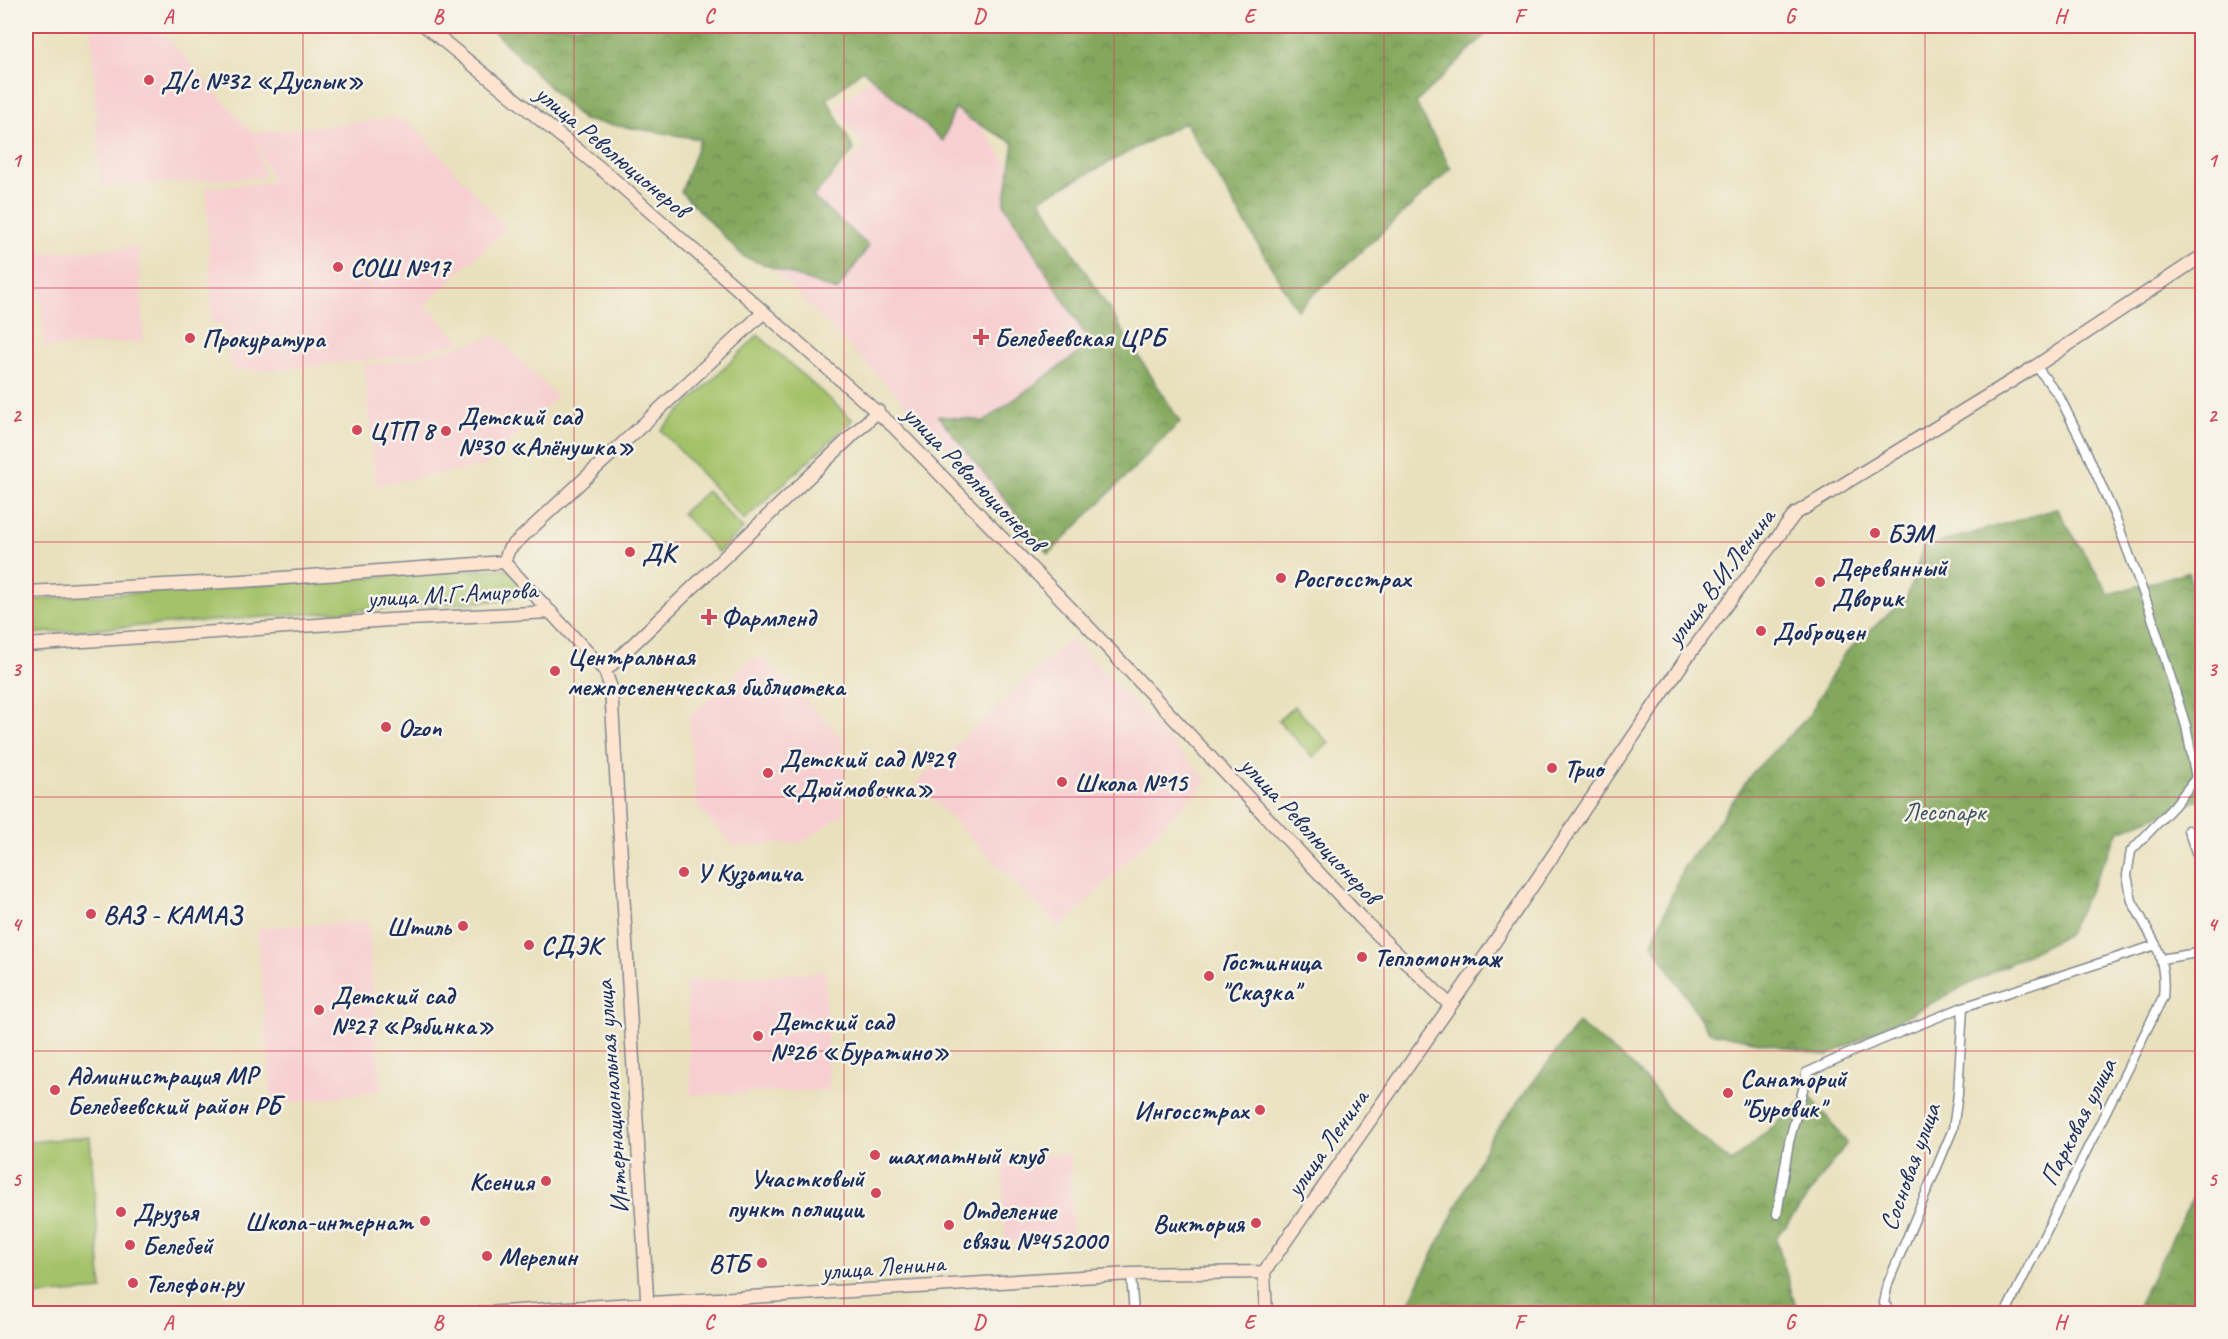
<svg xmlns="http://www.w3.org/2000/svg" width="2228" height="1339" font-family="Caveat,sans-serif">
<defs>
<pattern id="forest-crowns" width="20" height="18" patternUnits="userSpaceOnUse" patternTransform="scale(1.5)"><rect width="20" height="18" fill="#83a85d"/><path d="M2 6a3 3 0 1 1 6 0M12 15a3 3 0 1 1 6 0" fill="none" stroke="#6a8950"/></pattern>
</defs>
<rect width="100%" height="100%" fill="#f7f3e8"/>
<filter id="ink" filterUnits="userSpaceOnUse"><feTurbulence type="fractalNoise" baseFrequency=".0167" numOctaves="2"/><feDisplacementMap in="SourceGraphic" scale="12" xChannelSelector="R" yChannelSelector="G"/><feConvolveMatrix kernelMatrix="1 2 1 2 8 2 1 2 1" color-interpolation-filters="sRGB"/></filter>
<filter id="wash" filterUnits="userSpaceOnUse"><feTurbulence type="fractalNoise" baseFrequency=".008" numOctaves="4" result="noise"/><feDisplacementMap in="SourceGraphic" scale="24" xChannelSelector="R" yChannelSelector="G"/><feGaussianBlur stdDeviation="1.35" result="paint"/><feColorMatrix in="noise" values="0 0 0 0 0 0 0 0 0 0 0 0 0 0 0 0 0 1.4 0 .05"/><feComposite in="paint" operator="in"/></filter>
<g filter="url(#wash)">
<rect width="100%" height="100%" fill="#e9e1be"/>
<path fill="#f7cfd1" d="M91 26H157L252 133 397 118 415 127 506 228 425 305 461 342 406 356 276 370H232L222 323H212L206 187 273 182 255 140 265 177 100 187Z
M916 35 1020 181 1178 423 1049 549 755 251 865 147 836 107 866 82Z
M138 247 144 341 44 348 38 253Z
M496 336 557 397 485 466 376 485 364 365 412 359Z
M1071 637 1208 781 1060 928 916 783Z
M764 658 843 739 844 814 801 843 734 846 697 807 689 717 752 659Z
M368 921 381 1091 272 1105 257 928Z
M825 971 829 1090 691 1095 686 981Z
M1070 1154 1072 1239 1005 1242 1002 1156Z"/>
<path fill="#a4c269" stroke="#607864" stroke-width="1.5" d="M758 335 853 420 744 520 661 430Z
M707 491 743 529 718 552 682 513Z
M505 568 520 579V593L507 600 26 634V600Z
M1294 706 1329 743 1313 757 1278 721Z
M90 1137 102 1290 29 1296 26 1245V1142Z"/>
<path fill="url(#forest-crowns)" stroke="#4f6c5e" stroke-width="1.5" d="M488 26H1494L1416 103 1451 169 1297 310 1185 122 1040 199 1180 422 1049 554 938 416 984 421 1091 344 1004 204 1014 143 971 120 955 108 943 141 863 70 827 99 854 150 813 197 869 246 837 291 744 257 681 192 700 139 583 120Z
M2057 509 2109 594 2188 572 2202 623V804L2198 800 2119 831 2068 934 1827 1056 1709 1032 1652 943 1684 866 1717 824 1753 772 1808 717 1844 654 1907 597 1923 547Z
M1578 1023 1633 1066 1658 1093 1669 1111 1731 1162 1810 1095 1847 1143 1776 1239 1798 1313 1403 1314 1490 1139Z
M2202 1180V1313H2134Z"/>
</g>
<g filter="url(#ink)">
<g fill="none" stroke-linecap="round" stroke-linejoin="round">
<g stroke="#82888e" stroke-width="11">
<path id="street" d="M2188 830 2202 868
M2161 959 2197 953 2202 947
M1777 1214 1789 1142 1805 1082 1806 1073 1854 1051 1963 1007 2156 945 2132 901 2127 875 2131 851 2174 806 2196 778 2186 726 2150 611 2116 519 2084 446 2059 396 2036 366
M1131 1274 1134 1314
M1892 1314 1884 1303 1888 1283 1953 1129 1958 1094 1963 1007
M2005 1314 2163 997C2165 978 2163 962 2156 945"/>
</g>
<g stroke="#82888e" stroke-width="15">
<path id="secondary" d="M425 26 611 177 895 428 1079 617 1361 918 1450 1005
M504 562 605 671 611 688 648 1314
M504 562 509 549 764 312
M26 592 242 581 504 562
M26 645 389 620 551 612
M605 671 878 411
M1264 1272 1483 959 1685 660 1795 514 2036 366 2202 256
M1264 1272 1266 1314
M468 1314 1131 1274 1264 1272"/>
</g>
<use href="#street" stroke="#fff" stroke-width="8"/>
<use href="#secondary" stroke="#fde4d1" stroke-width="12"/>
</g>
</g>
<path fill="none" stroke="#d1495b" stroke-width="1.5" stroke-opacity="0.55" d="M303 26V1314M574 26V1314M844 26V1314M1114 26V1314M1384 26V1314M1654 26V1314M1925 26V1314M26 288H2202M26 542H2202M26 797H2202M26 1051H2202"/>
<g fill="#d1495b" stroke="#f7f3e8" stroke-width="2">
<circle cx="149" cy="80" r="6"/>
<circle cx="338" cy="267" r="6"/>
<path d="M978 328h6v6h6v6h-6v6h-6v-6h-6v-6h6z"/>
<circle cx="190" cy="338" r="6"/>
<circle cx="357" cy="430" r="6"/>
<circle cx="446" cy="431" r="6"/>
<circle cx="1875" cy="533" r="6"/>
<circle cx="630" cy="552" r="6"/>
<circle cx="1281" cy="578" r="6"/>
<circle cx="1820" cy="582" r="6"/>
<path d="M706 608h6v6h6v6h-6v6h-6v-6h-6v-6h6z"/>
<circle cx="1761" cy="631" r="6"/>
<circle cx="555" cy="671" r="6"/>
<circle cx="386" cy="727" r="6"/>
<circle cx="1552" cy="768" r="6"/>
<circle cx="768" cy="773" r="6"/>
<circle cx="1062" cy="782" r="6"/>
<circle cx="684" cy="872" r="6"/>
<circle cx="91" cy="914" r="6"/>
<circle cx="463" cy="926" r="6"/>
<circle cx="529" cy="945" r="6"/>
<circle cx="1362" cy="957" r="6"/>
<circle cx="1209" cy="976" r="6"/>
<circle cx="319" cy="1010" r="6"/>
<circle cx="758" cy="1036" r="6"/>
<circle cx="55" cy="1090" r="6"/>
<circle cx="1728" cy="1093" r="6"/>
<circle cx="1260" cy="1110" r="6"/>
<circle cx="875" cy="1155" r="6"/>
<circle cx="546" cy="1181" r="6"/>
<circle cx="876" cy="1193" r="6"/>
<circle cx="121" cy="1212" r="6"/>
<circle cx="425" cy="1221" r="6"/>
<circle cx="1256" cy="1223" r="6"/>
<circle cx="949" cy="1225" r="6"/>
<circle cx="130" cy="1245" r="6"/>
<circle cx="487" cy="1256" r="6"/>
<circle cx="762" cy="1263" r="6"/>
<circle cx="133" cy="1283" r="6"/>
</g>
<g text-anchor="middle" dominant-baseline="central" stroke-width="5" stroke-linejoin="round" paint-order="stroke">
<g font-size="26" font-weight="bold" fill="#1b2f5e" stroke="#f7f3e8" text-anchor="start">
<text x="161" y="80">Д/с №32 «Дуслык»</text>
<text x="350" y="267">СОШ №17</text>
<text x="994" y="337">Белебеевская ЦРБ</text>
<text x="202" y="338">Прокуратура</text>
<text x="458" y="416">Детский сад<tspan x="458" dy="30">№30 «Алёнушка»</tspan></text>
<text x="369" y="430">ЦТП 8</text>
<text x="1887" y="533">БЭМ</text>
<text x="642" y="552">ДК</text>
<text x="1832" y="567">Деревянный<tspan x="1832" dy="30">Дворик</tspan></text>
<text x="1293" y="578">Росгосстрах</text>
<text x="721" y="617">Фармленд</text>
<text x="1773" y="631">Доброцен</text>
<text x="567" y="656">Центральная<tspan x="567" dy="30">межпоселенческая библиотека</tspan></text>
<text x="398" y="727">Ozon</text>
<text x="780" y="758">Детский сад №29<tspan x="780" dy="30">«Дюймовочка»</tspan></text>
<text x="1564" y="768">Трио</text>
<text x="1074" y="782">Школа №15</text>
<text x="696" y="872">У Кузьмича</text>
<text x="103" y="914">ВАЗ - КАМАЗ</text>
<text x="451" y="926" text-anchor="end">Штиль</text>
<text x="541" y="945">СДЭК</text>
<text x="1374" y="957">Тепломонтаж</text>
<text x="1221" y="961">Гостиница<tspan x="1221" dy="30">"Сказка"</tspan></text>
<text x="331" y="995">Детский сад<tspan x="331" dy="30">№27 «Рябинка»</tspan></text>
<text x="770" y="1021">Детский сад<tspan x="770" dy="30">№26 «Буратино»</tspan></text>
<text x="67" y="1075">Администрация МР<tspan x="67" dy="30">Белебеевский район РБ</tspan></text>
<text x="1740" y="1078">Санаторий<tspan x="1740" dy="30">"Буровик"</tspan></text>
<text x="1248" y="1110" text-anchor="end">Ингосстрах</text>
<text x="887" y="1155">шахматный клуб</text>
<text x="864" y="1178" text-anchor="end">Участковый<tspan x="864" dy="30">пункт полиции</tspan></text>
<text x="534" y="1181" text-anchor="end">Ксения</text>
<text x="961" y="1210">Отделение<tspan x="961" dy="30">связи №452000</tspan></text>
<text x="133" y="1212">Друзья</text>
<text x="413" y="1221" text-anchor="end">Школа-интернат</text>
<text x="1244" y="1223" text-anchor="end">Виктория</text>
<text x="142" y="1245">Белебей</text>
<text x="499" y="1256">Мерелин</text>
<text x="750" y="1263" text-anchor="end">ВТБ</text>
<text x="145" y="1283">Телефон.ру</text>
</g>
<g font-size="26" fill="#1b2f5e" stroke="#f7f3e8">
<text transform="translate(612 151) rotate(40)">улица Революционеров</text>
<text transform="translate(974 478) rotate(46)">улица Революционеров</text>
<text transform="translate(1720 577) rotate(-53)">улица В.И.Ленина</text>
<text transform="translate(452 594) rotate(-3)">улица М.Г.Амирова</text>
<text transform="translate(1310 830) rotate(47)">улица Революционеров</text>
<text transform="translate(612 1097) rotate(-94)">Интернациональная улица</text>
<text transform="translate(2078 1122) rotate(-63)">Парковая улица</text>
<text transform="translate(1327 1143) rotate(-55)">улица Ленина</text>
<text transform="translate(1910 1167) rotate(-70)">Сосновая улица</text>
<text transform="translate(883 1267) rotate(-4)">улица Ленина</text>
</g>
<g font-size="26" fill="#3d5461" stroke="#f7f3e8">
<text x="1944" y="811">Лесопарк</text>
</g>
</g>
<rect width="2228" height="1339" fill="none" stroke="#f7f3e8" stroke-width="66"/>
<rect x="33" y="33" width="2162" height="1273" fill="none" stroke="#d1495b" stroke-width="2"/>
<g font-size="20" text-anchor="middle" font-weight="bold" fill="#d1495b">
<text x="168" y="23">A</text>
<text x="438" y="23">B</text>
<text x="709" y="23">C</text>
<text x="979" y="23">D</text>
<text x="1249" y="23">E</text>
<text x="1519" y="23">F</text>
<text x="1790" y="23">G</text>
<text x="2060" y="23">H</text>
<text x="16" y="167">1</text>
<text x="2212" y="167">1</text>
<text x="16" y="422">2</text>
<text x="2212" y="422">2</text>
<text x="16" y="676">3</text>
<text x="2212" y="676">3</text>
<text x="16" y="931">4</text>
<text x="2212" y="931">4</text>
<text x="16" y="1186">5</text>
<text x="2212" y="1186">5</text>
<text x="168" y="1329">A</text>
<text x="438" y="1329">B</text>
<text x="709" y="1329">C</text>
<text x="979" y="1329">D</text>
<text x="1249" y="1329">E</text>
<text x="1519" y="1329">F</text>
<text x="1790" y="1329">G</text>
<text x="2060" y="1329">H</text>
</g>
</svg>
